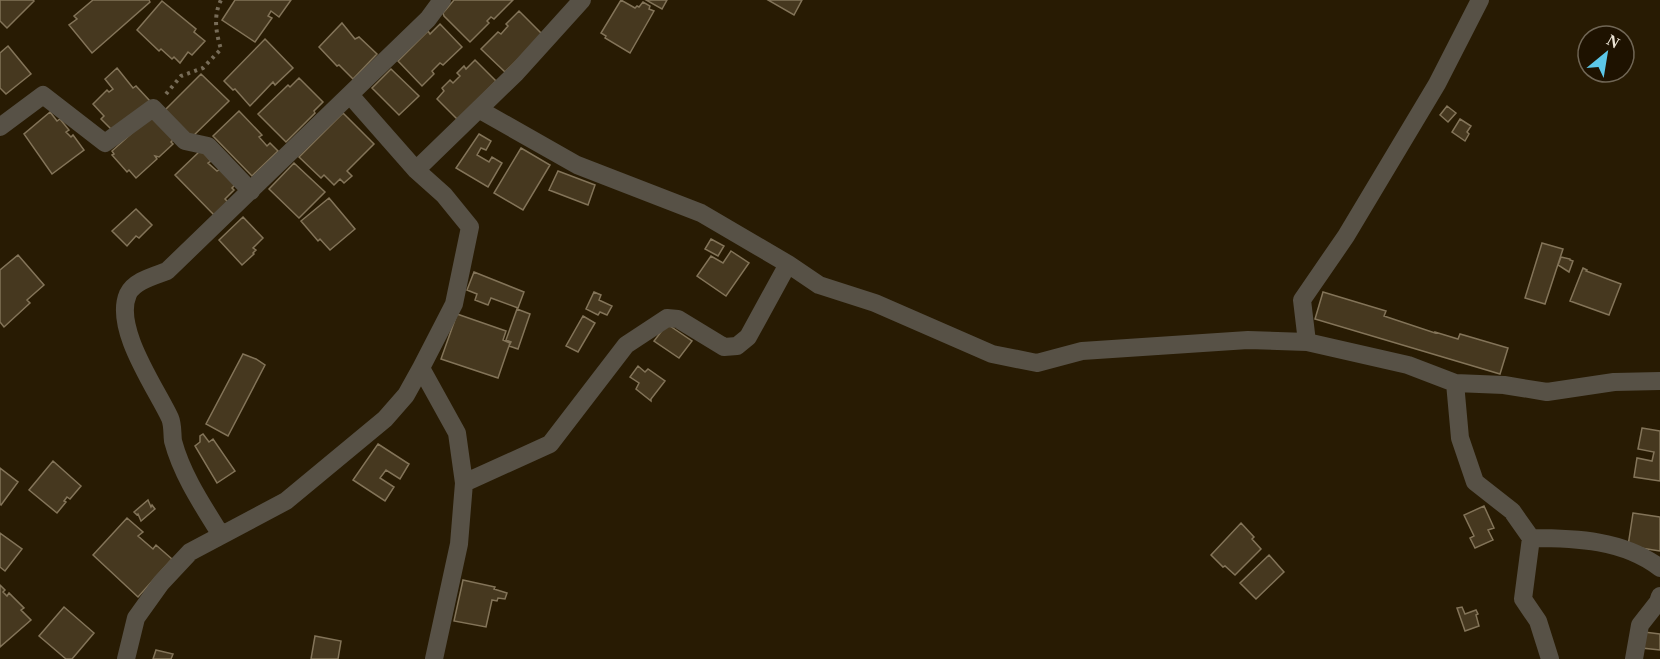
<svg xmlns="http://www.w3.org/2000/svg" width="1660" height="659" font-family="Georgia,serif">
<rect width="100%" height="100%" fill="#281b03"/>
<path fill="#46381f" stroke="#837459" stroke-width="1.5" d="M0 0H33L34 1 7 28 0 21Z
M93 0H149L150 2 92 53 69 25 77 19 74 16Z
M235 0H291L279 17 271 11 268 16 272 18 255 42 222 20Z
M454 0H513L494 19 491 17 487 21 489 23 470 42 444 16 443 13Z
M621 0 635 8 637 6 639 7 643 2 650 6 649 9 654 11 630 53 605 38 606 36 601 33Z
M646 0H667L662 9Z
M768 0H802L794 15Z
M162 1 196 29 194 32 205 41 192 55 188 52 180 63 174 57 172 59 161 49 159 51 137 30Z
M519 11 543 35 505 72 481 49 498 32 501 34 508 26 506 24Z
M342 23 355 39 359 37 377 54 353 79 339 65 337 66 319 47Z
M440 24 462 47 443 65 440 63 432 71 434 74 422 86 398 61 428 31 430 34Z
M265 39 293 68 275 85 273 82 250 106 235 89 233 90 224 81Z
M8 46 31 74 6 94 0 88V53Z
M475 60 496 81 458 120 437 99 444 91 442 88 450 80 453 83 460 76 457 73 464 66 466 69Z
M117 68 133 88 136 86 150 101 114 132 101 119 104 116 93 104 107 90 109 92 113 89 105 79Z
M391 69 419 96 399 115 372 88Z
M201 74 229 101 190 139 163 112Z
M299 78 323 102 314 111 315 113 286 142 258 114 288 85 290 87Z
M1447 106 1456 113 1448 122 1440 115Z
M239 111 262 135 259 137 267 146 270 143 278 151 252 176 213 136Z
M50 112 57 121 60 119 69 130 66 132 71 137 73 135 84 150 52 174 24 134Z
M343 113 374 144 347 171 352 176 344 183 340 179 334 185 324 175 321 178 299 157Z
M152 115 174 139 171 142 173 144 159 157 155 156 157 159 136 178 129 170 127 172 112 155 114 154 112 151Z
M1460 119 1471 126 1467 132 1469 134 1465 141 1452 132Z
M479 134 491 141 486 150 481 148 477 155 489 162 492 157 502 163 488 187 456 168Z
M521 148 550 165 523 210 494 193Z
M201 150 211 161 208 163 217 171 220 169 235 185 232 188 234 190 225 199 228 202 214 215 175 175Z
M294 163 325 192 299 218 269 189Z
M558 171 595 185 588 205 549 190Z
M329 198 355 229 330 250 320 239 318 241 301 221Z
M136 209 152 225 139 238 136 236 127 246 112 231Z
M243 217 263 238 253 248 256 250 253 253 254 254 242 265 219 240Z
M711 239 724 246 718 256 705 249Z
M1542 243 1563 249 1545 304 1525 298Z
M731 251 749 263 726 296 697 276 711 256 723 263Z
M18 255 44 285 27 300 30 303 4 327 0 322V270Z
M1561 257 1570 259V260L1573 261 1569 272 1558 265Z
M1583 268 1587 270 1586 271 1621 284 1609 315 1570 301Z
M474 272 524 292 518 308 491 298 488 305 475 300 477 294 467 290Z
M594 292 601 295 599 300 612 306 607 315 600 312 598 315 586 309Z
M1323 292 1386 311 1384 316 1435 333V332L1458 339 1460 334 1508 348 1500 374 1315 319Z
M517 309 530 314 518 349 509 346 511 342 506 340Z
M457 314 506 331 503 340 510 343 498 378 441 359Z
M583 316 595 323 578 352 566 346Z
M667 324 692 341 679 358 654 341Z
M243 354 256 359 265 365 228 436 206 424Z
M638 366 645 372 648 369 665 381 651 399V401L636 389 639 383 630 377Z
M1642 428 1660 431V481L1634 477 1637 458 1652 461 1654 452 1638 449Z
M203 434 209 442 213 439 235 471 217 483 195 446 200 442V436Z
M378 444 409 464 400 479 386 470 380 478 394 487 385 501 353 480Z
M53 461 81 486 70 499 67 497 64 501 66 502 57 513 29 490Z
M0 468 18 482 1 505 0 504Z
M148 500 151 507 152 505 155 509 141 521 138 514 137 515 134 512Z
M1484 506 1494 528 1488 530 1493 540 1475 548 1470 538 1474 536 1464 515Z
M1633 513 1660 517V551L1628 546Z
M127 518 143 532 138 536 153 549 156 545 172 559 138 597 93 555Z
M1241 523 1254 537 1252 539 1261 549 1235 575 1225 566 1223 567 1211 555Z
M0 533 22 549 5 571 0 567Z
M1269 555 1284 572 1256 599 1240 583Z
M463 580 495 587 494 589 507 593 505 599 498 598 497 601 492 600 486 627 454 621Z
M0 585 5 590 3 592 7 596 9 593 24 608 21 610 31 620 0 647Z
M64 607 94 633 72 659H66L39 636Z
M1462 607 1465 614 1476 610 1478 614 1476 615 1479 626 1465 631 1457 608Z
M1644 632 1660 634V650L1642 648Z
M315 636 341 641 338 659H311Z
M156 650 173 654 171 659H153Z"/>
<g fill="none" stroke-linecap="round" stroke-linejoin="round">
<path stroke="#776c58" stroke-width="4" stroke-dasharray="3 4.5" stroke-linecap="butt" d="M166 94 181 76 203 68 221 49C216 33 213 16 221 0"/>
<path stroke="#575146" stroke-width="18" d="M350 95 416 170 444 195 470 227 454 304 421 368 457 433 464 483 459 544 434 659
M480 110 577 165 701 213 788 264 819 285 875 303 992 354 1037 363 1082 351 1248 340 1307 342 1408 365 1455 383 1504 385 1547 392 1614 382 1660 381
M0 127 43 95 105 143 153 108 185 141 208 146 251 191
M416 170 516 73 582 0
M1307 342 1302 300 1346 236 1437 84 1480 0
M1455 383 1460 438 1475 482 1512 511 1531 538 1523 599 1538 621 1550 659
M464 483 550 444 626 345 667 318 678 319 724 347 737 346 748 337 788 264
M221 535C203 506 182 475 173 441 172 433 173 425 170 418 156 388 113 328 128 294 134 281 154 276 167 271L428 19 442 0
M1531 538C1576 538 1624 540 1660 568
M126 659 136 618 161 583 190 552 286 501 385 419 406 395 421 368
M1634 659 1640 625 1658 602 1660 596"/>
</g>
<g transform="translate(1606 54) rotate(30)"><circle r="28" fill="#1e1200" stroke="#706655" stroke-width="1.5"/>
<path d="M0-4.5L10 22L0 15L-10 22Z" fill="#5cc7e8"/>
<text y="-9" font-size="16" font-weight="bold" text-anchor="middle" fill="#ece4d5">N</text>
</g>
</svg>
